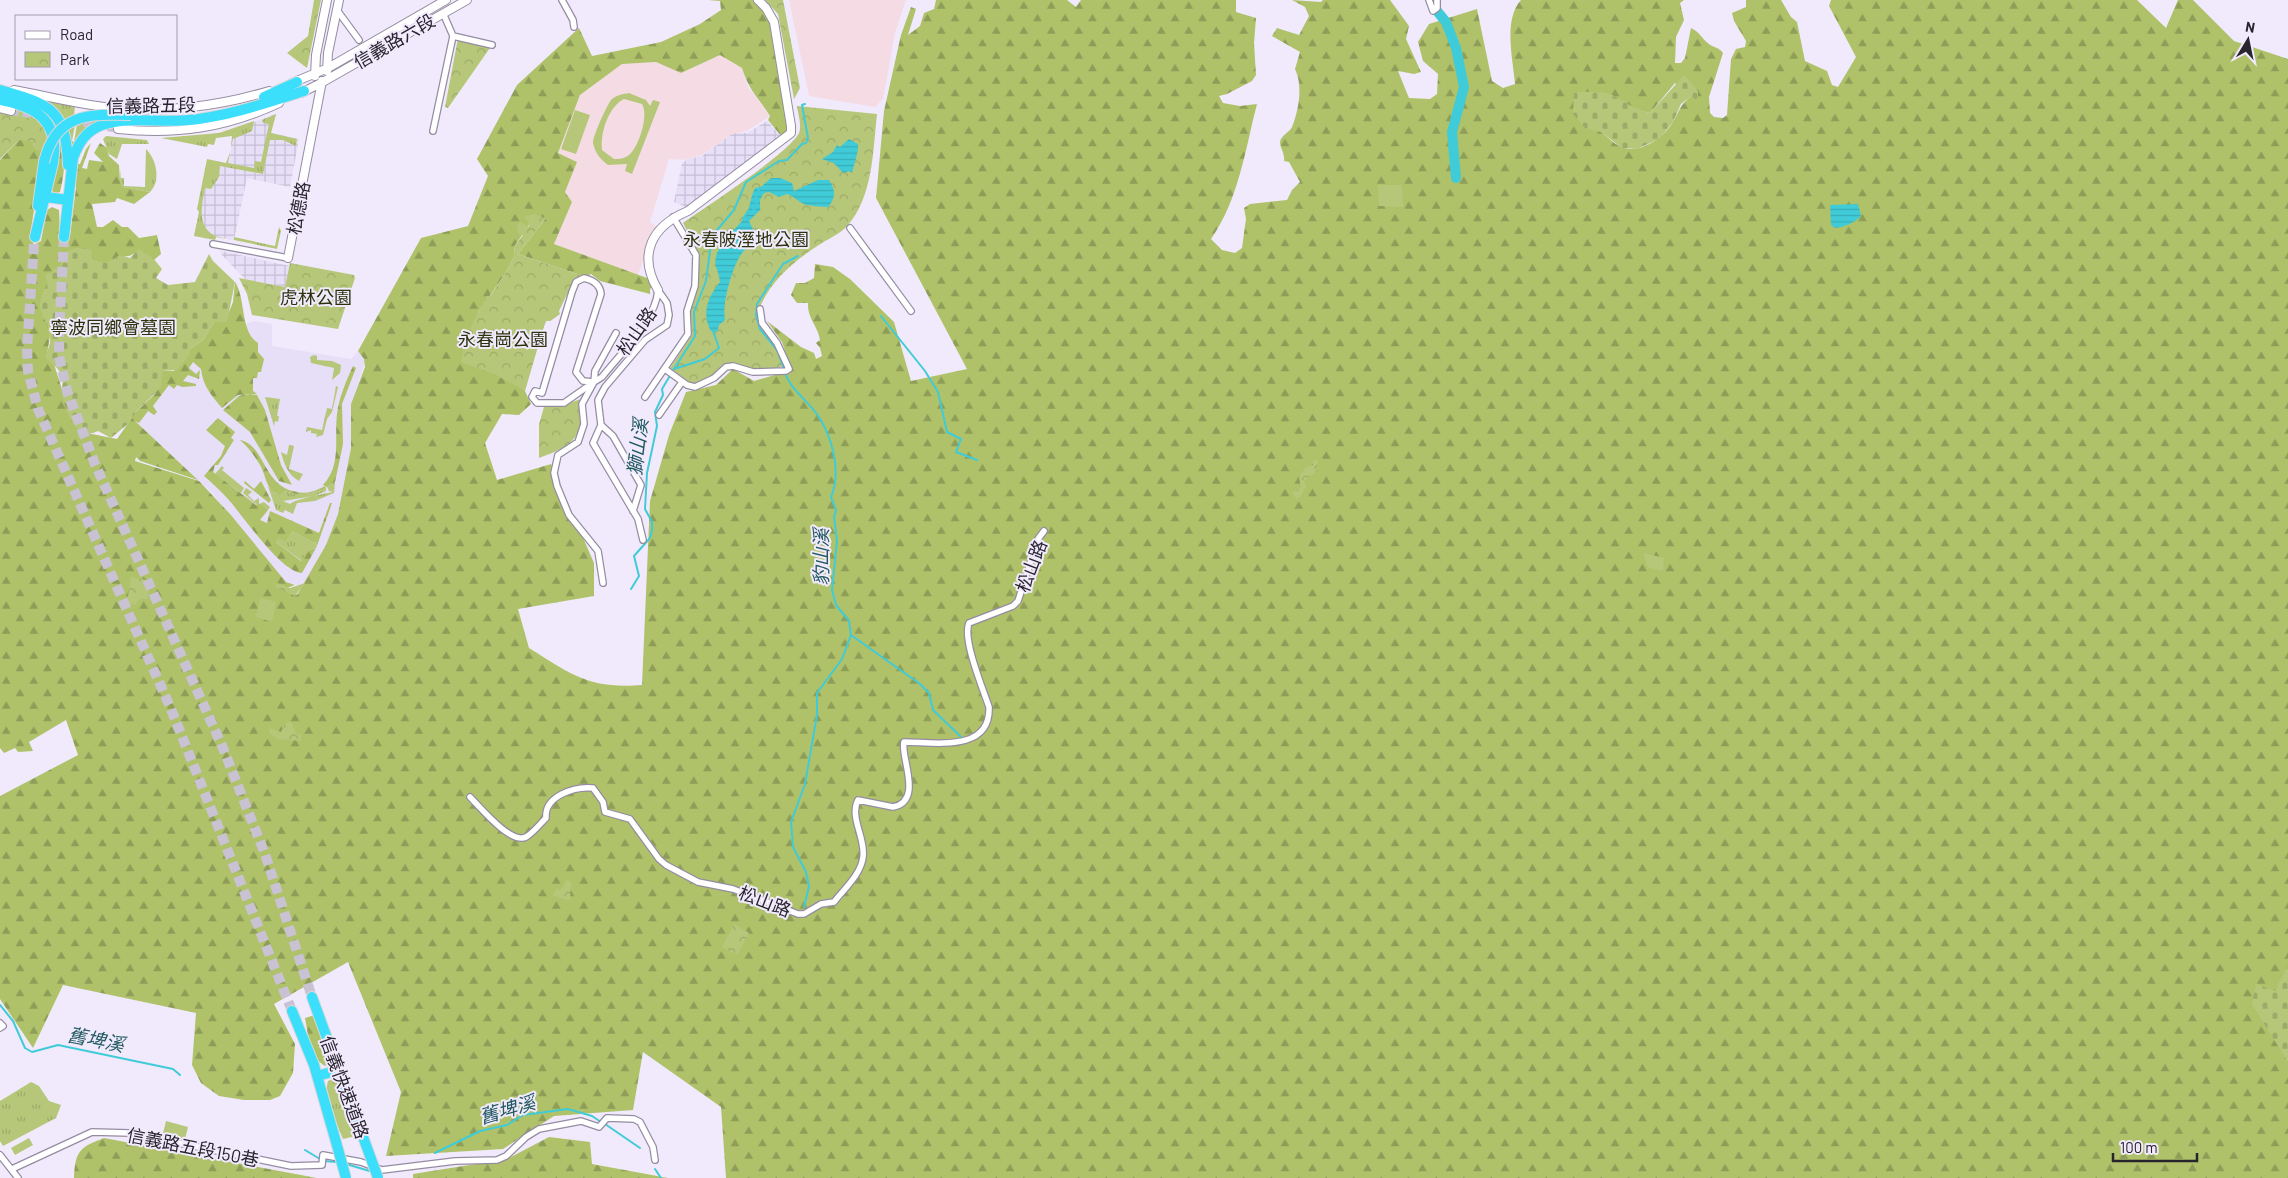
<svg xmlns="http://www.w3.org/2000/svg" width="2288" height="1178" font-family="Barlow,'Noto Sans TC',sans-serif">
<defs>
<pattern id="industrial-grid" width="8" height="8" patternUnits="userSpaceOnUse" patternTransform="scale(1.25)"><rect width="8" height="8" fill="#e7def7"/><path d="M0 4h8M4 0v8" fill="none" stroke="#c6bed4"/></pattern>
<pattern id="grass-tufts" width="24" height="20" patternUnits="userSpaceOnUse" patternTransform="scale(1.25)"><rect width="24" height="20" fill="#b6c779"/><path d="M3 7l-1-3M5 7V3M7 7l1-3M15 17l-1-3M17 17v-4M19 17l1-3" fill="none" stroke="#9cab69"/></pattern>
<pattern id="forest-firs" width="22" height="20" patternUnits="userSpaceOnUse" patternTransform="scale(1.25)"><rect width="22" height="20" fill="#afc269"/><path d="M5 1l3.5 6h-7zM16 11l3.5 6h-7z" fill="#8e9d57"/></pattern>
<pattern id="cemetery-stones" width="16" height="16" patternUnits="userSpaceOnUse" patternTransform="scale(1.25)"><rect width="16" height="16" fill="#b6c779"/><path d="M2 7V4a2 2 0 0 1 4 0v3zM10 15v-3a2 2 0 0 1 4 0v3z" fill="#9cab69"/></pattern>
<pattern id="park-crowns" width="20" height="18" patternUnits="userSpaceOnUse" patternTransform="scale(1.25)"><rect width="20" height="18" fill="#b6c779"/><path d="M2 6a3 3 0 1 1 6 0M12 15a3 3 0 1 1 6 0" fill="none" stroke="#9cab69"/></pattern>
<pattern id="water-rules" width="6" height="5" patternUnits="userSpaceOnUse" patternTransform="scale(1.25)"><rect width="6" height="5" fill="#40cbd8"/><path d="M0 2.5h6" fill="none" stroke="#38aeba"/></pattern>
</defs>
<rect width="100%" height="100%" fill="#f1eafd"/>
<path fill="url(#industrial-grid)" d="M276 114 271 133 299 139 290 187 247 178 234 240 216 237 215 240 194 236 209 163 227 167 233 139 232 130Z
M767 121 782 137 686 207 674 202 682 163 688 159 702 156 733 133H747Z
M221 251 290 266 285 287 245 279 221 254Z"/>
<path fill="#f5dce4" d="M789 0H906L895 33 883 99 875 107 809 96Z
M720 55 742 68 748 87 770 116 747 131 732 134 702 155 684 160 669 159 650 222 656 226 638 275 554 244 572 202 565 192 577 162 558 153 580 95 622 64 656 62 681 73Z"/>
<path fill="#e7def7" d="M254 321 272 324V346L351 359 358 351 365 362 351 404V448L338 514 326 545 310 577 300 586 286 582 212 493 134 420 174 377 236 327Z"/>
<path fill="url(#grass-tufts)" d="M44 99 75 105 74 117 65 122 58 111Z
M276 114 271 133 297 139 296 146 283 140H270L263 174 220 166 219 177 211 189 205 188C202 204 196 226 215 236 218 237 223 238 226 239L216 237 215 240 194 236 199 212 197 209 207 159 226 163 230 152 228 163 254 168 255 161 261 162 269 124 263 123 262 120Z
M84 120H116L72 147 67 127 75 125 72 141 74 142 77 124Z
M254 121 252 131 233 139 231 148 232 136 216 138 214 145 208 144 207 147 161 138 219 133Z
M106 136 147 140 149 144H122L117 159 109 154 103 139Z
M146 149C157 160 161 181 150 192L123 187 120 181 121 169V178H124V186L145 187Z
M279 227 281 231 277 249 234 240V237L275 246Z
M314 355 317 356V360L332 361 341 365 340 373 332 380 334 368 311 363 310 357Z
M336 386 338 387 332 412 327 419 323 435 316 437 317 434 311 433V430L306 432 307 427 322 430 327 408 332 409Z
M265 397 280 399 277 416H279L278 422 275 421 274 426Z
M289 445 294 446 289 469 303 474 299 481C288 475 284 464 281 452L287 455Z
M222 466 224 468 222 470 244 488 241 493 258 505 243 493 246 488 252 492 248 495 254 501 259 498V504L264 502 270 507 268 510 257 505 215 474Z
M335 482 334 493 315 501 297 503 293 514 285 510 283 513 276 510 268 486 276 494 284 491C300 496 310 495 326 488V491L314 496 283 501 290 504C293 500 325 493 333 492L329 491 327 487Z
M292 531 312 542 318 543 316 548 308 550 302 561 276 542 278 538Z
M334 1078 341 1085 356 1136 343 1139C338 1126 323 1094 328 1081Z
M31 1082 39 1086 49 1101 61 1105 56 1118 3 1146 0 1141V1101Z"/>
<path fill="url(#forest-firs)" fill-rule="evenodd" d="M708 0H755L764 9 773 22 790 126 782 137 768 120 770 116C758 97 749 91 742 68L720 55 681 73 656 62 622 64 580 95 558 153 577 162 565 192 572 202 554 244 647 278 653 286 650 289V294L600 281 591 274 586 277 518 254 546 218 530 215V223L514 247 515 255 505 274 479 311 465 344 538 325 560 314 550 321H546L544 326 525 385V391L531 404 519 415 502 414 485 443 497 480 551 464 594 563V596L518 609 529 648C572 675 589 689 642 685L650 501 669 435 686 392 716 385 733 369 754 381 785 372 790 366 782 342 767 321 801 347 814 353 816 359 822 356 820 348 816 343 820 340C818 326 807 318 808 303H797L791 295 796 283H805L814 278 815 264 833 267 850 279 894 322 911 381 967 369 876 198 884 111 901 35 911 7 916 9 908 35 920 26 924 13 934 9 936 0H1067L1076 7 1081 0H1236V12L1256 18 1254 43 1256 75 1252 81 1227 94 1219 96 1223 103 1240 106 1257 104C1245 150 1239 199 1211 239L1222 250 1235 253 1242 248 1246 219 1244 208 1250 204 1287 200 1292 190 1300 182 1289 162 1284 161C1285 153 1280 148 1280 142 1281 135 1290 132 1292 127 1299 110 1303 85 1295 69L1300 52 1272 36 1277 28 1299 35 1309 16 1305 7 1292 0 1321 2 1323 0H1390L1409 26 1406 39 1421 72 1414 74 1398 71 1409 98 1430 99 1437 94 1438 74 1423 61 1418 42 1429 24 1477 9 1492 81 1503 88 1515 84C1513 59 1503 20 1521 0H1684L1680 3 1684 20 1676 37 1675 63H1681L1685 58 1691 28C1700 32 1702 39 1709 44 1714 48 1719 47 1723 53L1709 97 1710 113 1714 117 1723 118 1727 115 1731 59 1736 49 1745 47 1746 41 1734 21 1732 13 1746 7V0H1781L1791 17 1797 22 1805 61 1827 71 1832 85 1838 87 1856 57 1829 6 1831 0H2137L2166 28 2178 0H2193L2234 41 2288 59V1178H726L721 1107 643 1052 633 1110 554 1116 503 1149 386 1156 401 1092 348 962 274 1004 295 1044 293 1073 280 1096 270 1100H244L219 1096 201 1083 192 1065 196 1013 63 985 33 1048 0 999V796L78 755 66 720 29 742 33 751 18 752 15 748 4 753 0 748V160L19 140 34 138 33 145 44 148 30 235 34 245 41 241 47 210 52 207 59 210 60 232 70 235 76 188V164H80L86 149 91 143 82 168 87 169 89 160 103 162 94 153 100 143 107 148 109 156 119 165 120 181 123 187 150 192 134 204 117 198 115 202 92 204 97 227H103L113 220 122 227H128L139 238 157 235 161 254 154 260 138 252 129 256 116 257 109 266 52 324 47 354 52 358 71 417 82 432 117 439 136 412 155 394 162 371H174L190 349 203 340 214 322 227 317 233 302 235 282C246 298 240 332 258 343V352L264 359 261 372H258L257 378H253V391L257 394 238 395 222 408C211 395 203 386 201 369L193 362 189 368 196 374 200 370 199 379 188 375 183 381 196 384V386L182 387 177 385 174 389 169 385 153 406 157 412 154 415 148 411 139 423 135 421 198 480 140 461 136 457 135 461 199 481 230 514 286 582 295 585 287 588 277 583 297 595 326 545 338 514 351 448V404L365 367 364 359 358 351 421 238 468 226 488 176 477 159 517 85 579 28 592 56 661 42 700 24 721 10 720 1ZM1675 83 1690 97C1680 105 1679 112 1673 122 1663 138 1642 153 1624 148 1616 146 1608 137 1601 132L1612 95 1633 109 1650 113Z
M62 133C66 154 65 172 60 192L56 193 52 191V185L56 138Z
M353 366 356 368 342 404 343 444 335 482 327 487 323 485C342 465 334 438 337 414 339 398 346 381 353 366Z
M247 394 257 395 265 410 281 465 292 485 279 481 250 432 223 410 239 396Z
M218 418 235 432 231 438 234 440 218 465H215L213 472 256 505 260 504 268 510 260 520 267 523 270 511 319 533 330 503H332L318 543 312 542 292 531 285 542 279 538 276 542 301 561 308 550 316 548 302 573C281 573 241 513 227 498 220 490 212 483 204 476L221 456 225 446 206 430Z
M240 440C265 445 263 484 293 491 306 495 313 492 325 486L326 488C310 495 300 496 284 491L279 495C265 489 267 477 260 465 254 455 249 448 240 440Z
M245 481 254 489 261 481 271 500 269 503 244 483Z
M315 1015 329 1056 330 1063 326 1066C310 1060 308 1033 305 1018Z
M549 1137 590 1142 592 1164 668 1178H413V1174L507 1159Z
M104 1138 317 1178H74C75 1151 80 1147 104 1138Z"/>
<path fill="url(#cemetery-stones)" d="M1684 75 1698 91V100L1690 97 1681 104 1673 122 1659 139 1637 149 1622 148 1601 132 1585 128 1573 114 1574 92C1586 92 1602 90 1614 96 1628 103 1633 109 1650 113Z
M75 248 91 249 93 260 106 263 120 255 130 258 139 249 153 258 162 269 156 278 168 285 195 282 209 254 213 261 235 282 227 322H214L203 340 190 349 189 355 177 370 162 371 161 387 136 412 129 423 111 438 98 431C77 442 65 411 62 395 61 387 65 380 60 372 57 367 50 362 46 358 46 351 51 346 50 339 46 308 31 314 48 282L45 277 48 273 51 274 54 269H58L61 265V254Z
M2288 965V1062L2252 1004 2256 984 2275 991Z"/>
<path fill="url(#park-crowns)" d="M314 0H321L307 68 287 53 308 36Z
M765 0H783L800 88 794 99 778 14Z
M458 38 492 45 448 108 445 107Z
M797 106 877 114C873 150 873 198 847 226 841 233 830 238 822 243 792 262 766 284 756 318L779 352 784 366 762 371 732 363 722 365 711 379 692 384 670 368 692 335 690 310 698 287 697 250 683 223C706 207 788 154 799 133 802 125 798 114 797 106Z
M12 107C31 113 42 120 50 139L44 148 39 151 34 148 33 142 19 140 0 159V112L10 114Z
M534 214 546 218 518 254 586 277 575 278 559 311 560 314 550 321H546L544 326 525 391 498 376 461 362 467 334 487 296H490L505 274 515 255 514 247 523 235 518 233 517 225 520 222 528 227 530 223 524 217Z
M290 263 354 275 355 278 338 329 252 315 247 294 239 278 285 287Z
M581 399C583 438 575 445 539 458V424L544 407H557Z
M1314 460 1318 461 1316 471 1304 481 1306 486 1301 496 1296 499 1293 492 1301 488 1299 477 1306 467 1313 465Z
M131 577 151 581 147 600 140 599 135 605 127 603Z
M277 583 290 588 305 583 295 596 275 587Z
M286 722 292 723 296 734 301 735V741L278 739 270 734 269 728 281 732Z
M567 880 571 882 570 900 552 896 557 889 560 891Z
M734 924 749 933 737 955 722 947Z"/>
<path fill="#b6c779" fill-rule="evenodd" d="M629 93 646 100 650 106 653 100 660 102 632 174 625 171 627 164 608 165C601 160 595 153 593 143 592 138 607 105 611 100 616 95 623 94 629 93ZM624 99 642 104C649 115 639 147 629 155 624 159 619 159 614 159L602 150C600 134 608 107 624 99Z
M575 110 590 115 576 154 561 149Z
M1378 185H1402L1403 207 1379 206Z
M317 290 333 293 329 321 313 319Z
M1644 553 1664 558 1663 571 1647 567Z
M260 598 276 602 272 622 256 617Z
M166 1121 188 1127 185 1139 163 1133Z
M29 1138 33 1145 15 1155 11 1148Z"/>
<path fill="url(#water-rules)" d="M849 139 858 144C859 151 854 165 852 173L849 171 843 173 834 163 822 159 833 152 837 145 840 147Z
M771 178H780L792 183 794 191 818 180H829C836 191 836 198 828 207 824 207 808 206 804 204 797 201 794 196 787 194L779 197 769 192 764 193 760 200V210L749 221 755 233 752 238 753 242C750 247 745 249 742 253 732 267 722 303 725 320L719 325 717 332 711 331C701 313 708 297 720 282 719 276 718 272 716 267 711 248 736 230 745 217 750 209 750 198 755 188L761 187Z
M1858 204 1861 216C1854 223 1845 227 1835 228L1831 225 1830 205Z"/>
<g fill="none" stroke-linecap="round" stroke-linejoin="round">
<path stroke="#40cbd8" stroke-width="2" d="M753 210 757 207 756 196 760 188
M743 219 748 211
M881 316 925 371 938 392 947 432 961 439 956 452 977 460
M674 369 695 336 694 312 706 281 712 236 734 210 746 182 779 161 787 160 802 144 806 143 808 138 802 105 805 104
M784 369 777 350 760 329 756 315 757 304 783 264 798 256
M785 373C791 390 806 399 816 413 832 435 842 471 831 497L836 510 834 517 837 541 832 590 836 605 849 621 851 635 842 659 817 693V715L805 784 791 822 793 847 806 872 809 886 804 907
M631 589 639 576 634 556 650 538 652 531V522L645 509 647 473 657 426 655 412 663 395 662 389 674 369 705 359 719 348 713 331
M851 635 920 684 929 693 933 710 961 737
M0 1005 13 1021 25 1048 32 1052 58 1045 173 1069 180 1075
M605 1124 640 1148
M305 1150 320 1159
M435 1153 480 1131 507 1125 523 1115 568 1109 592 1116 601 1122
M324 1161 337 1162
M346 1164 373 1172
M655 1169 661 1178"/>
<path stroke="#40cbd8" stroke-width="10" d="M1437 11 1446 22 1456 48 1464 87 1452 132 1456 178"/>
<path stroke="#c9c2d3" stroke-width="8" stroke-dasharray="8 4" stroke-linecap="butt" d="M11 111 36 115
M72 121 118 129"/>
<path stroke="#c9c2d3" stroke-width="10" stroke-dasharray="10 5" stroke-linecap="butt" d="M64 237 59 334V356L67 391 95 464 223 748 265 854 312 997
M34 244 27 349 28 371 38 409 171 709 292 1011"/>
<g stroke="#958ca2" stroke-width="8">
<path id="street" d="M562 0 573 20 574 27
M1429 0 1433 11 1437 8V0
M337 10 359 40
M453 36 492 45
M433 131 453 36 443 13
M850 228 911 311
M213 244 288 258
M584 278C593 280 600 284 601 294L576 372 583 381 594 382 564 403H537L532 397 535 391 542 393 572 292 576 282Z
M665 369 687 385 695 387 714 378 726 367 733 366 753 372 786 371 789 369 777 343 762 323 760 309
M594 382 595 371 616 333
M645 397 688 334 687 311 695 286 696 255 673 217
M659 415 682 382
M601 425 613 436 641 485 633 511
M643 540 638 519 593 443 601 425 598 400 605 387 645 340 667 325 669 315 667 303 658 290
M603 583 598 551 569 515 557 486 554 473 558 455 578 442 584 424 582 404 594 382 602 377C621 353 656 320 658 290
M470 797C480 807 511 845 526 837 533 833 540 824 546 818 544 796 575 786 593 788L603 802 605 812 630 819 659 859 666 865 698 882 733 889 798 914H804L821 904 834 902C845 888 861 874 863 857 866 839 849 817 858 800L893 807C924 801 900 757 904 742 934 742 991 753 989 707 983 689 962 639 969 623L1013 606 1018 601 1038 539 1044 531
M0 1023 3 1026 0 1028
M0 1155 18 1178
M12 1169 92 1132 130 1133 291 1166 322 1165 323 1155 361 1162 382 1170 455 1161 497 1160 506 1156 526 1137 539 1129 581 1121 599 1127 607 1118 634 1119 640 1122 653 1147 655 1160"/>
</g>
<g stroke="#958ca2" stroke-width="10">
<path id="secondary" d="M327 71 328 53 339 0
M315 76 316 55 327 0
M292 83 328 68 446 0
M14 90C47 96 80 105 113 108 164 113 220 106 269 91
M301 93 321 83 467 0
M0 108 11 111
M118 129C177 135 225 128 279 103
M288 258 322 81
M658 290C637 254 652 226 688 211L791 133V126L774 22 766 8 758 0"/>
</g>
<g stroke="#d8d8d9" stroke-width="12">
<path id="highway" d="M0 90C51 104 66 110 68 165
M264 97 297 82
M0 100C37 107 60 121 53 163L35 237
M46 197 68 200
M38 206 44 162
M64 237 73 158C79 142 86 131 102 125 129 116 161 123 189 120 229 116 266 103 304 91
M312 997 362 1134
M292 1011 314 1065 336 1142
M317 1076 339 1070"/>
</g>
<use href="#street" stroke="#fff" stroke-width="5.5"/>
<use href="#secondary" stroke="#fff" stroke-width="8"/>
<use href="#highway" stroke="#3bdffb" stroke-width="10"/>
<g stroke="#d8d8d9" stroke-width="12" stroke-linecap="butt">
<path id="highway-bridge" d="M44 162C56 113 88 114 131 115
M362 1134 378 1178
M336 1142 346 1178"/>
</g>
<use href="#highway-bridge" stroke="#3bdffb" stroke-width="10"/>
</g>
<g text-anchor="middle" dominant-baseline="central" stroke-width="4" stroke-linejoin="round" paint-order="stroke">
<g font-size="18" fill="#28242d" stroke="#f1eafd">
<text transform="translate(394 41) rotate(-30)">信義路六段</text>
<text transform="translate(151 105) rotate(-1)">信義路五段</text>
<text transform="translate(298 208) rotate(-79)">松德路</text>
<text transform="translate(636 331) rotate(-55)">松山路</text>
<text transform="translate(1031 566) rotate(-69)">松山路</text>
<text transform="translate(765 901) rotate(21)">松山路</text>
<text transform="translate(345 1087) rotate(70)">信義快速道路</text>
<text transform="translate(193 1147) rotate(11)">信義路五段150巷</text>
</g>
<g font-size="18" fill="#2c330c" stroke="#f1eafd">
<text x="746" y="239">永春陂溼地公園</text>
<text x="316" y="297">虎林公園</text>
<text x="113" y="327">寧波同鄉會墓園</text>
<text x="503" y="339">永春崗公園</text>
</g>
<g font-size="19" font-style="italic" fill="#225a60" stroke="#f1eafd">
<text transform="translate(637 447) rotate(-83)">獅山溪</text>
<text transform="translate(820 557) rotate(-90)">豹山溪</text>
<text transform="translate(96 1039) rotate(11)">舊埤溪</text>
<text transform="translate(507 1109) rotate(-16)">舊埤溪</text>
</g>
</g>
<rect x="15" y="15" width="162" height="65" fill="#f1eafd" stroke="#a19baa"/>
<rect x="25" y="31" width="25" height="8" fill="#ffffff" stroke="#a19baa"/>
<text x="60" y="40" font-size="15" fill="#28242d">Road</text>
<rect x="25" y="52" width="25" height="15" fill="url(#park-crowns)" stroke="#a19baa"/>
<text x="60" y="65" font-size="15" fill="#28242d">Park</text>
<g transform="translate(2248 40) rotate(10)" stroke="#f1eafd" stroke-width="4" paint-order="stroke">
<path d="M0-4L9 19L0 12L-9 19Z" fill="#28242d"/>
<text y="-8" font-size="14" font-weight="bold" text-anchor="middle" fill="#28242d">N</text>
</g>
<path d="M2113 1153v8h84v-8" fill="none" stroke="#28242d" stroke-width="2.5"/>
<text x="2120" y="1153" font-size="15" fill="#28242d" stroke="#f1eafd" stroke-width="4" paint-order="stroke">100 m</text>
</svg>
